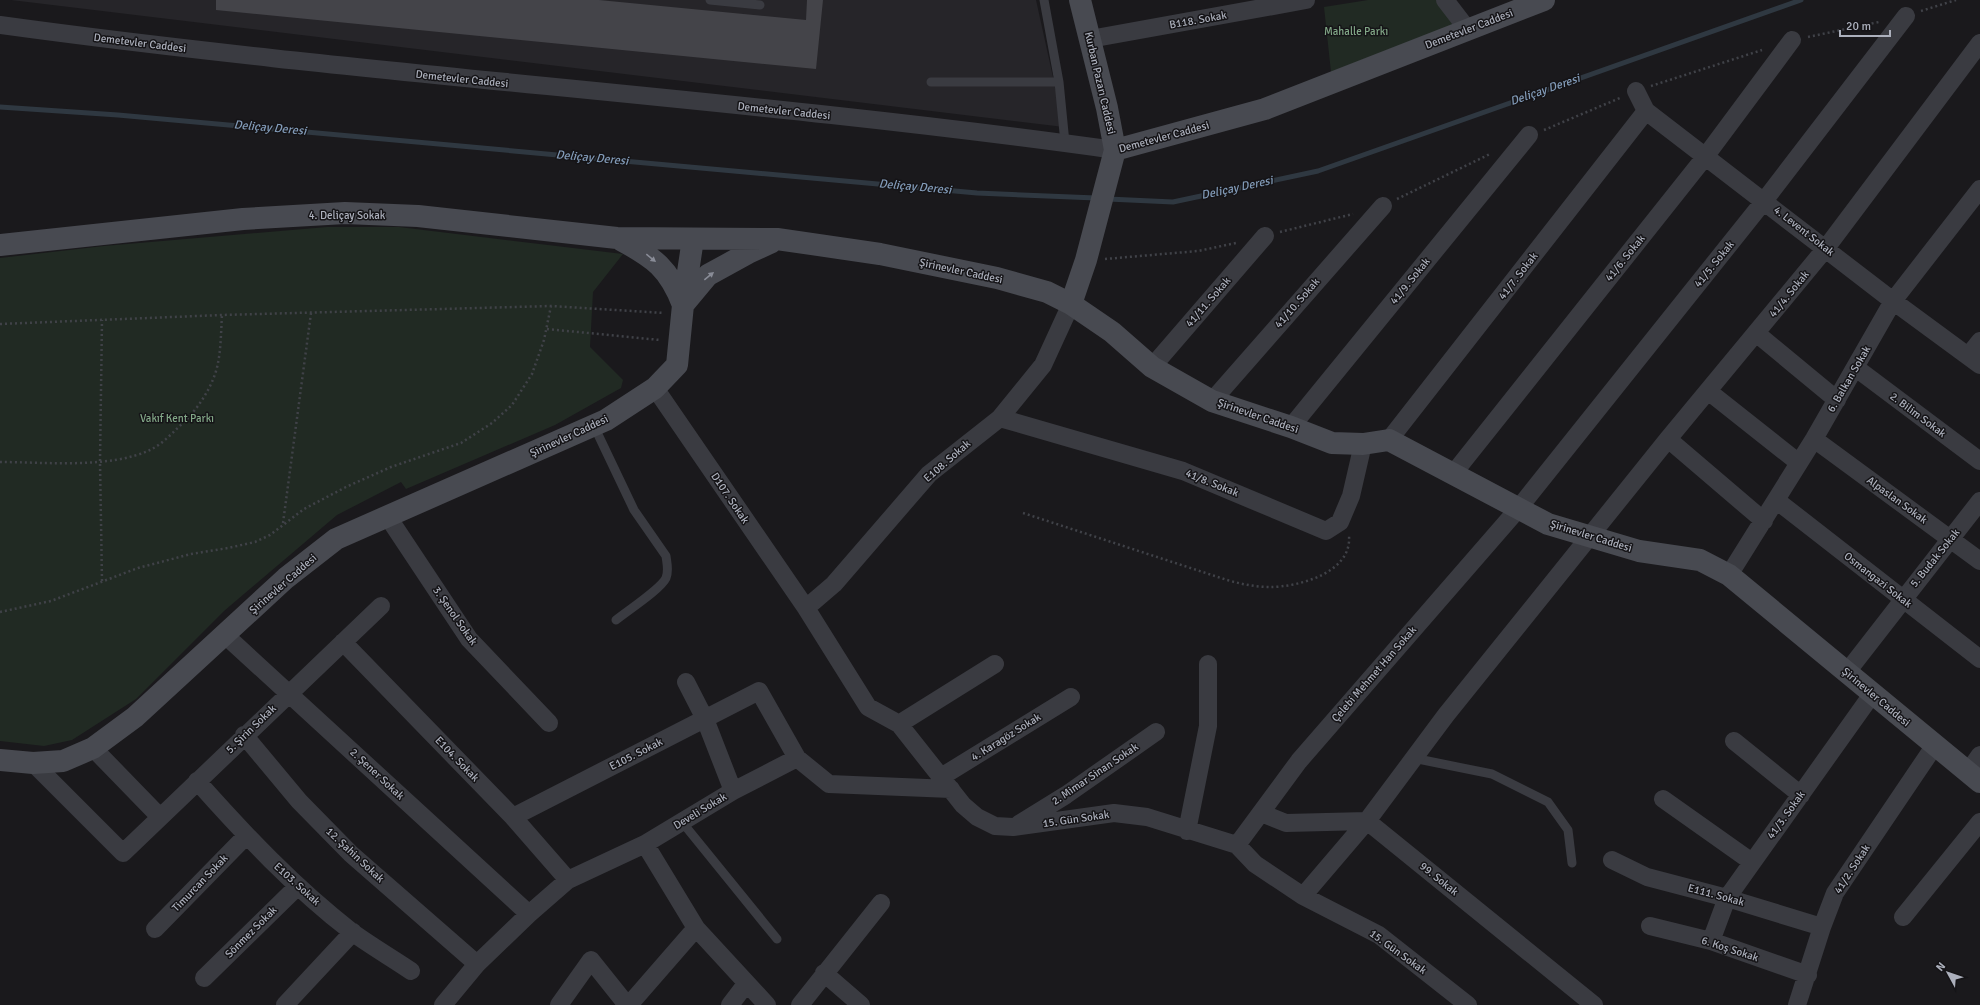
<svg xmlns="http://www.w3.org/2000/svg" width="1980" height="1005" font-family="Signika,sans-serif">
<rect width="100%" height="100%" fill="#1a191c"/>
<path fill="#262529" d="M11 0H1036L1064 127Z"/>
<path fill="#212a23" d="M1368 0H1441L1455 24 1331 72 1324 7Z
M327 227H399L623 254 593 292 590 347 623 380 621 388 555 425 406 489 401 482 337 515 224 611 136 699 72 740 44 746 0 741V258L104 246Z"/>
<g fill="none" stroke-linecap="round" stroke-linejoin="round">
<path stroke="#2f3841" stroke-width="5" d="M0 107 118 115 977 193 1096 198
M1108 199 1173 202 1318 171 1801 0"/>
</g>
<path fill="#444449" d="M216 0H599L806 20 807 0H823L816 69 216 10Z"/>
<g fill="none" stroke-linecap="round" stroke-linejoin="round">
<path stroke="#404248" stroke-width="2.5" stroke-dasharray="2 3" stroke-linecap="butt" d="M1921 11 1956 0
M1808 37 1879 22
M1651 86 1762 50
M1544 130 1620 98
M1397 199 1490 154
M1280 232 1353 214
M1105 259 1198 251 1236 243
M0 324 222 315 551 306 664 313
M547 329 660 340
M0 462C45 462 109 469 150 450 163 444 175 430 185 421 200 406 214 384 218 363 221 348 221 331 222 315
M1023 513 1227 580C1241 584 1255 587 1270 587 1298 587 1352 573 1349 536
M283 523 311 313
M102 581 100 462 102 320
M0 612 51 601 138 568 191 554 228 548 255 542 270 535 304 509 346 487 391 467 461 443 492 423 512 405 532 374 544 340 551 306"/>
<path stroke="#3a3b41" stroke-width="9" d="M710 0 760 5
M1044 0 1059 82 1065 143
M931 82H1059
M594 426 634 510 666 556C667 564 669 571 666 578 661 589 627 611 616 620
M1413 758 1492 774 1548 802 1568 830 1572 863
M682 822 777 939"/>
<path stroke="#3a3b41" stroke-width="18" d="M1445 0 1468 30
M0 25C371 76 745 98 1115 150
M1090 39 1306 0
M1636 91 1646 111 1893 301 1980 365
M1756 333 1837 400
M1968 356 1980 341
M1152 367 1265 236
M1856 368 1980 461
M655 388 806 608 868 707 899 724 963 805 977 817 995 826 1013 827 1114 813 1147 817 1237 845 1255 864 1303 896 1379 935 1468 1005
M1708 391 1799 463
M1212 401 1383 206
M1000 418 1183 471 1326 531 1340 522 1351 496 1363 444
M1291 427 1529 135
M1668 439 1764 521
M1814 439 1980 561
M1389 440 1646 111
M1453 474 1705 157 1792 40
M1776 500 1980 659
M388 517 469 639 549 723
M1729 575 1814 439 1893 301 1980 189
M806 608 834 584 929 474 1000 418 1043 365 1071 304
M225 635 529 914
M343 642 513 817 568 880
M1847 672 1980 501
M686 682 705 719 733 791
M899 724 995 664
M244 735 299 801 351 854 477 964
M1734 741 1801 795
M93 748 160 817
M33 763 123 853 381 606
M1968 772 1980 755
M941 777 1071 697
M197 781C245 835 295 888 352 932 371 946 392 958 411 971
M1663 799 1752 862
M1261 813 1286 823 1367 821 1594 1005
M513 817 759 691 797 758
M1019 824 1066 795 1156 732
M1187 831 1208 726V664
M645 844 696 928 767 1005
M1237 845 1299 761 1518 509 1764 201 1906 16
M1612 860 1647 877 1727 898 1822 927
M1303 896 1367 821 1446 715 1668 439 1826 248 1980 43
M1903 917 1980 822
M1650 926 1711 941 1808 975
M155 929 246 836
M1711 941 1727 898 1873 693
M824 973 861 1005
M204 978 298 886
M285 1005 353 932
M443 1005 477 964 529 914 568 880 645 844 733 791 797 758 829 784 951 789
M559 1005 591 960 627 1005
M629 1005 696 928
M730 1005 746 984
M800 1005 881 903
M1797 1005 1822 927 1835 893 1935 745"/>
<path stroke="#484a51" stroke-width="22" d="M1115 150 1265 109 1544 0
M621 240C654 258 669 268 683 305
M0 245 243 219 345 213 418 216 617 238 777 239 880 254 997 278 1047 292 1071 304 1112 332 1152 367 1212 401 1291 427 1332 443 1363 444 1389 440 1548 524 1639 551 1700 560 1729 575 1980 782
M1071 304 1086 260 1115 150 1107 108 1080 0
M683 305 708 275 748 253 772 242
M0 760 33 763 63 761 93 748 135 717 286 578 336 539 606 420 655 388 677 365 683 305 693 239"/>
</g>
<defs><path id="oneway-solid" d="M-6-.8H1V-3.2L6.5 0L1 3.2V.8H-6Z"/></defs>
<g fill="#898c97">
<use href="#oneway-solid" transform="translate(651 258) rotate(39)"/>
<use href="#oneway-solid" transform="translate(709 276) rotate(-39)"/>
</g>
<g text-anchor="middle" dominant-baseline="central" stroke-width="3" stroke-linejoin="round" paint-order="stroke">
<g font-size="11" fill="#acb0bc" stroke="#151417">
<text transform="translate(1198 20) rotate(-10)">B118. Sokak</text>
<text transform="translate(1469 29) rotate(-21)">Demetevler Caddesi</text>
<text transform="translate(140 43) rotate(7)">Demetevler Caddesi</text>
<text transform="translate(462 79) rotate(6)">Demetevler Caddesi</text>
<text transform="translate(1100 83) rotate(77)">Kurban Pazarı Caddesi</text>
<text transform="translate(784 111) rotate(6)">Demetevler Caddesi</text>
<text transform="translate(1164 137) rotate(-15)">Demetevler Caddesi</text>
<text x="347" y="215">4. Deliçay Sokak</text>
<text transform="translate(1804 231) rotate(38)">4. Levent Sokak</text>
<text transform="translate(1625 258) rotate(-51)">41/6. Sokak</text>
<text transform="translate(1714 264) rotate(-51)">41/5. Sokak</text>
<text transform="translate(961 271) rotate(12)">Şirinevler Caddesi</text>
<text transform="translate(1518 276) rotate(-52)">41/7. Sokak</text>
<text transform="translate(1410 281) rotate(-51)">41/9. Sokak</text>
<text transform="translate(1789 294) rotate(-51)">41/4. Sokak</text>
<text transform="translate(1208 302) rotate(-49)">41/11. Sokak</text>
<text transform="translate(1297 303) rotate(-49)">41/10. Sokak</text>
<text transform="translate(1849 379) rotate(-60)">6. Balkan Sokak</text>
<text transform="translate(1918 415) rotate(37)">2. Bilim Sokak</text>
<text transform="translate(1258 416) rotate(19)">Şirinevler Caddesi</text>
<text transform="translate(569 436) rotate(-25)">Şirinevler Caddesi</text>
<text transform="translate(947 461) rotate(-41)">E108. Sokak</text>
<text transform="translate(1212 483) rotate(22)">41/8. Sokak</text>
<text transform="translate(730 498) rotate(56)">D107. Sokak</text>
<text transform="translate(1897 500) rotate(36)">Alpaslan Sokak</text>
<text transform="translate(1591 536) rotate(17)">Şirinevler Caddesi</text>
<text transform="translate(1935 558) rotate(-51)">5. Budak Sokak</text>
<text transform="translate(1878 580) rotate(38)">Osmangazi Sokak</text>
<text transform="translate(283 584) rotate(-41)">Şirinevler Caddesi</text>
<text transform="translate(455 616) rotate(55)">3. Şenol Sokak</text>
<text transform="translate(1374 674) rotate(-49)">Çelebi Mehmet Han Sokak</text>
<text transform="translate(1876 697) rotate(40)">Şirinevler Caddesi</text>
<text transform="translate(251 729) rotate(-44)">5. Şirin Sokak</text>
<text transform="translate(1006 737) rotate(-32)">4. Karagöz Sokak</text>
<text transform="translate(636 754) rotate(-27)">E105. Sokak</text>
<text transform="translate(457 759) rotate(46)">E104. Sokak</text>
<text transform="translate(377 774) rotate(43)">2. Şener Sokak</text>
<text transform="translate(1095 774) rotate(-34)">2. Mimar Sinan Sokak</text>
<text transform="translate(700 811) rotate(-31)">Develi Sokak</text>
<text transform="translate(1786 815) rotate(-54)">41/3. Sokak</text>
<text transform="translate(1076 819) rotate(-8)">15. Gün Sokak</text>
<text transform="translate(355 855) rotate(43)">12. Şahin Sokak</text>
<text transform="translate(1852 869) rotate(-57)">41/2. Sokak</text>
<text transform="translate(1439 879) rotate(39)">99. Sokak</text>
<text transform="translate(200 883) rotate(-46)">Timurcan Sokak</text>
<text transform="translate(297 884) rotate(42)">E103. Sokak</text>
<text transform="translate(1716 895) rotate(15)">E111. Sokak</text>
<text transform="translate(251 932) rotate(-45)">Sönmez Sokak</text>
<text transform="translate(1730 949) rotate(18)">6. Koş Sokak</text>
<text transform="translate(1398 952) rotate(36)">15. Gün Sokak</text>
</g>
<g font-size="11" fill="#82a787" stroke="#151417">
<text x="1356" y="31">Mahalle Parkı</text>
<text x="177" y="418">Vakıf Kent Parkı</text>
</g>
<g font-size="12" font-style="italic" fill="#829bb8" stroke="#151417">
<text transform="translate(1545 90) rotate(-19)">Deliçay Deresi</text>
<text transform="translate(270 128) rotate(5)">Deliçay Deresi</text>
<text transform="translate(592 158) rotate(5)">Deliçay Deresi</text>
<text transform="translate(915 187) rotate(5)">Deliçay Deresi</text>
<text transform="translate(1237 188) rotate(-12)">Deliçay Deresi</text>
</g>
</g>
<g transform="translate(1948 973) rotate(310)" stroke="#151417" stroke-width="3" paint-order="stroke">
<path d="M0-3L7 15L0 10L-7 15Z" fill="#acb0bc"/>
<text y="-6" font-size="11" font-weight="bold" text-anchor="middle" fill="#acb0bc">N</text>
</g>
<path d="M1840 30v6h50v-6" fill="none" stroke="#acb0bc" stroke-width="2"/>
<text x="1846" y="30" font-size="12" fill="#acb0bc" stroke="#151417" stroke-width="3" paint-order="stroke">20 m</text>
</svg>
